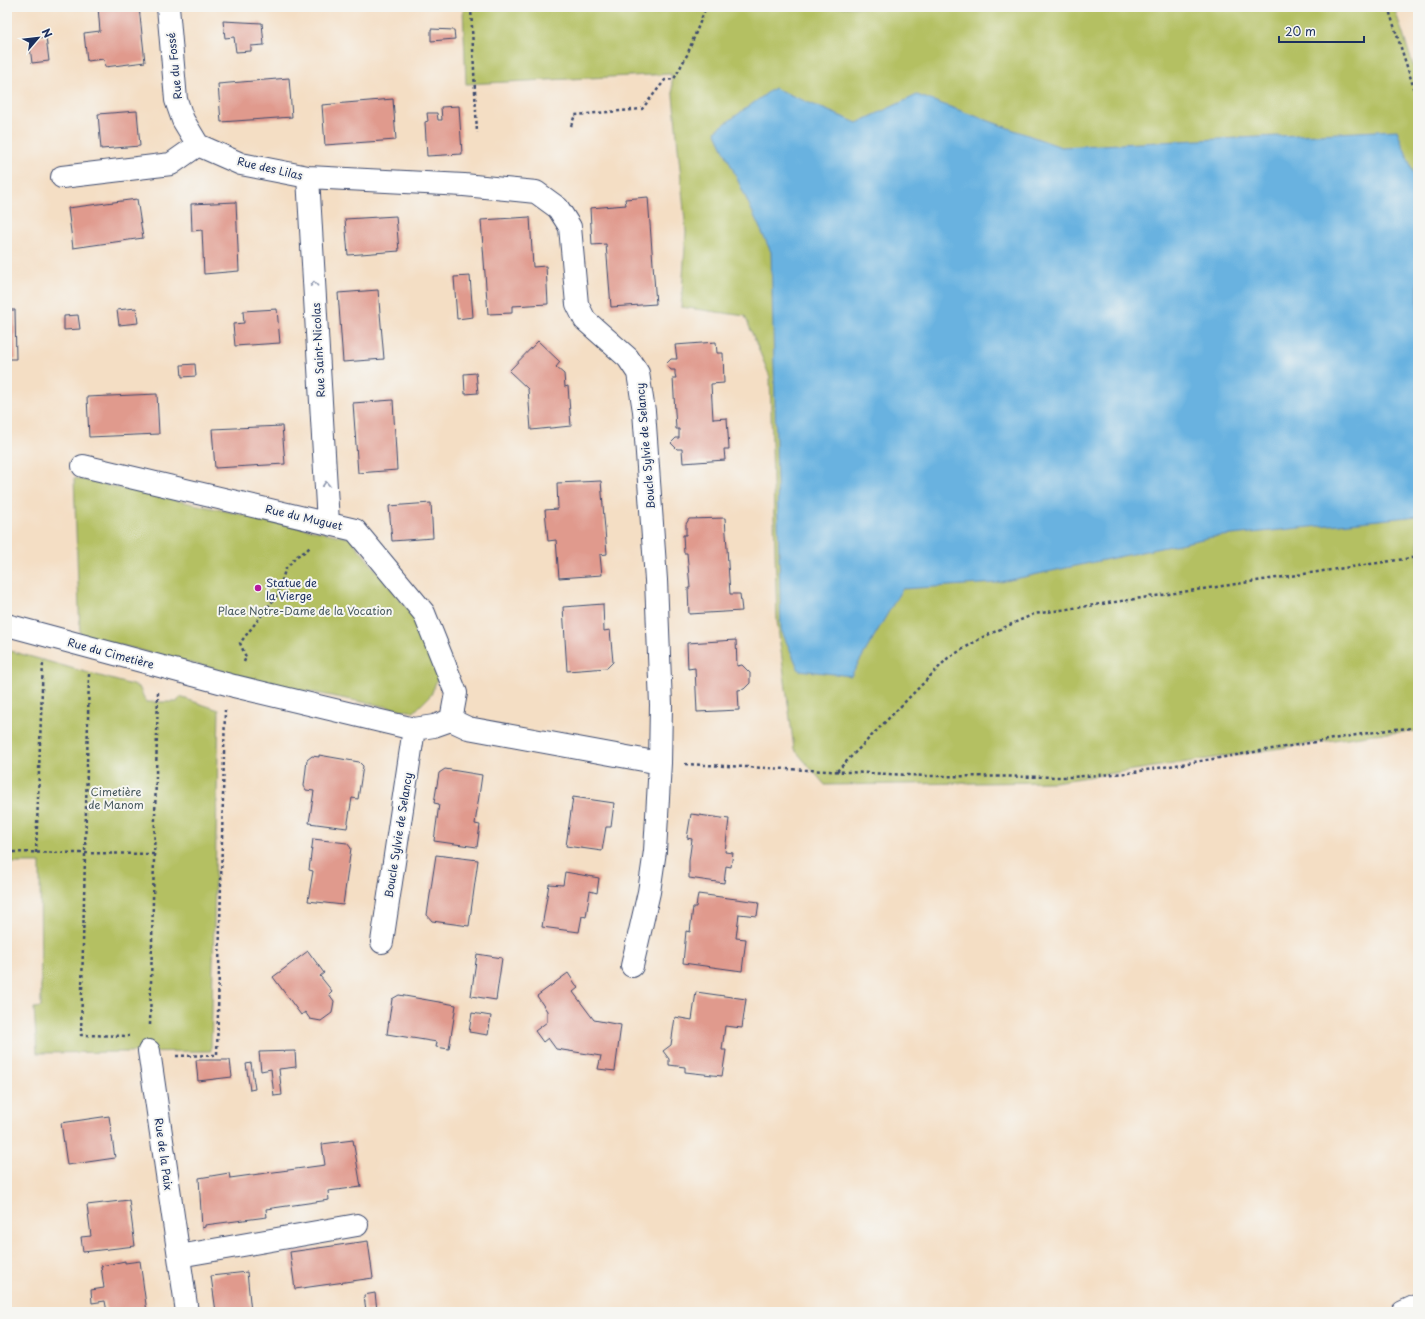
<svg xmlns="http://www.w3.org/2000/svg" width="1425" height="1319" font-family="'Playpen Sans',sans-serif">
<rect width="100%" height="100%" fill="#f6f6f2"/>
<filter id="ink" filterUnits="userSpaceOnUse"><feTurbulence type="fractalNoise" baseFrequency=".025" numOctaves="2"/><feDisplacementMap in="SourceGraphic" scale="8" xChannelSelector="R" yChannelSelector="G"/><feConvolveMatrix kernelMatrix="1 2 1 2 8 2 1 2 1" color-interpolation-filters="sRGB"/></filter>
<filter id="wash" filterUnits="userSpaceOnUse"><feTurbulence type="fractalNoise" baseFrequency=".012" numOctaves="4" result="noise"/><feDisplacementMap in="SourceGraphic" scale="16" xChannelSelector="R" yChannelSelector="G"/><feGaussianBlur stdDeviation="0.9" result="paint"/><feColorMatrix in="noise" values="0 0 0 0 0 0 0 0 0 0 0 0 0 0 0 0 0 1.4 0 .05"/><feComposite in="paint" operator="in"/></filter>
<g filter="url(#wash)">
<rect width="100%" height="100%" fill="#f4dec4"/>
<path fill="#b4c062" stroke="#687860" d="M463 7H1394L1418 80V731L1374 734 1054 782 825 785 794 749 777 621 770 377 745 316 681 307 686 232 671 74 466 84Z
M74 478 350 538 416 619 438 677 431 695 414 712 290 688 80 635Z
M7 650 139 687 146 702H177L180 697 219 710 211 1051 37 1053 34 1008 41 1007 40 863H7Z"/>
<path fill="#69b2e0" stroke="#42709f" d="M774 88 857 123 917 95 1061 147 1397 130 1418 185V516L1212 537 996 583 902 589 851 676 799 670 781 630 771 252 715 131Z"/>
<g id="blocks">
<path fill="#e09a8d" d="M98 7H139L145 62 105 67 104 59 87 61 84 33 100 31Z
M223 21 262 23 264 45 251 46V51L236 52 234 37 225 38Z
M431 29 454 30 455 39 431 41Z
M46 37 49 61 32 63 29 39Z
M289 78 292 117 221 122 218 84Z
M393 99 396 140 325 145 322 105Z
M459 106 462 154 427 156 425 122 428 121 427 113H437L438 120H442L441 107Z
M137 111 140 146 101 149 98 114Z
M648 197 656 304 611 307 606 244 592 245 590 208 626 205 625 199Z
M137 199 143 238 73 248 68 208Z
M236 202 239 271 204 274 202 230 192 231 191 204Z
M396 216 399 251 348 255 345 219Z
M530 217 533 267 546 266 548 304 512 306V313L488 314 481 220Z
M470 276 473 317 457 319 454 277Z
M378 290 384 359 343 362 338 293Z
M136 308 138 323 119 325 117 310Z
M277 309 280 343 235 346 233 324 244 323 243 311Z
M7 310H15L16 359H7Z
M78 315 80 329 64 330V316Z
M538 341 560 362 556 367 564 374 565 387 568 386 571 426 531 430 528 389 509 371Z
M716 342 717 353H723L724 383 711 384 713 419 727 418 729 449H724L725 460 683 463 682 449H677L671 443 676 438H679V429H676L673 378H676L675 374V370H671L666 364 671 359H677L675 345Z
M195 364 196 376 182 377 181 365Z
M476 373 478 393 465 394 464 374Z
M157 394 159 434 89 437 87 397Z
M393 400 397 470 358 473 353 403Z
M282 426 285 464 215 468 212 429Z
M601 481 607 554 600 555 602 575 559 578 556 540 548 541 545 510 558 509 557 483Z
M431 503 433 538 392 541 389 506Z
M725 518 730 594H740L742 611 689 614 688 588H690L687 553H684L683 535H686V524L689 519Z
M603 604 604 631 610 630 613 662 607 668 567 671 563 607Z
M736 640 737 666 742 665 750 673V683L744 689 738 690 739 710 697 712 695 668 688 669 687 643Z
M319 755 359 762 363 766 358 799 352 798 347 828 309 823 314 791 306 790 304 786 307 760 312 756 319 757Z
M445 769 482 775 475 824 480 825 477 847 434 841 439 804 434 803 439 773Z
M573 797 614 803 611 827H606L602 851 566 846Z
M691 814 729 819 725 852 733 853 731 867 726 866 724 883 689 878V861L692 839 687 838Z
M313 839 347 843 351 848 343 905 308 901 313 871 309 870Z
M436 855 478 860 469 926 432 921 427 915Z
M565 872 599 878 597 893 590 891 586 917 582 916 579 932 542 927 549 884 563 885Z
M698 894 759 902 757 916 739 914 736 938 746 939 742 971 683 963 686 931 690 932 693 907H696Z
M308 951 324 973 320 976 332 991 329 994 334 1001 332 1013 321 1021 310 1019 305 1012 301 1015 273 977Z
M477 954 502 958 496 1000 471 996Z
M568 973 578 988 573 992 594 1020 621 1025 615 1071 598 1069 601 1056 556 1049 548 1038 543 1042 535 1031 547 1022V1011L537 996Z
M696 992 746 999 742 1028 725 1026 722 1050H726L722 1076 685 1072V1067L669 1065V1059L663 1051 671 1045 675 1017 692 1020Z
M399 995 456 1005 449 1049 436 1047 437 1042 387 1034 392 999Z
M472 1013 491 1016 488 1035 469 1032Z
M295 1051 296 1067 279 1069 282 1095 274 1096 271 1069 261 1071 259 1052Z
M196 1060H230L232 1077 198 1081Z
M251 1063 255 1089 250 1090 246 1064Z
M109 1116 115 1158 67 1165 61 1123Z
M353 1140 361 1187 328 1191 329 1200 266 1209 267 1217 205 1225V1227L202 1228 199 1178 229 1173 230 1178 325 1165 322 1144Z
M129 1200 135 1246 83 1252 81 1237 91 1236 87 1205Z
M368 1241 373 1278 295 1289 290 1252Z
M125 1261V1263L140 1261 147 1312H107L105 1301 92 1303 91 1290 104 1288 101 1266Z
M247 1272 251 1312H216L211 1276Z
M375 1293 377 1310 366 1311 364 1295Z"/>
</g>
</g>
<g filter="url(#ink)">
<use href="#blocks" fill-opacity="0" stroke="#3c496d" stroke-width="1"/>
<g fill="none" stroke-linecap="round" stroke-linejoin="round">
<g stroke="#3c496d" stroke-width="24">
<path id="minor" d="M168 7 176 100 183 120 198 145
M198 145 241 164 308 177 464 185 536 192 558 208 570 227 577 304 585 320 628 358 638 373 644 411 656 580 661 705 660 763 655 851 649 892 632 966
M62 177 171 164 198 145
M308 177 328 523
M83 466 355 530 424 613 456 693 451 720
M7 625 234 686 414 729 434 726 451 720 468 728 660 763
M382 942 414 729
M149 1051 187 1312
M179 1256 357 1225
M1403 1312 1418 1305"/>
</g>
<path stroke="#3c496d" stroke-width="2.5" stroke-dasharray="3 3" stroke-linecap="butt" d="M471 7 477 133
M1388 7 1418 101
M571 126 575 115 642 109 665 80 674 79 687 55 706 7
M244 662 246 657 240 643 278 594 285 570 297 556 306 551 310 547
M89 674 81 1035 129 1036
M685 764 929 776 1070 777 1128 773 1393 729 1418 728
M837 771 948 658 983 637 1034 614 1418 557
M7 852 154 854
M36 853 43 661
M150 1025 158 692
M176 1056 217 1055 225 710"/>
<use href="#minor" stroke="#fff" stroke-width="22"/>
</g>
<defs><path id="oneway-chevron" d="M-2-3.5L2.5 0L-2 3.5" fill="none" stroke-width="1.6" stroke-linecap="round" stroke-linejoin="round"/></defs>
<g stroke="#8d97ae">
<use href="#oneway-chevron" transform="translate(314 284) rotate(-93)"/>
<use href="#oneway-chevron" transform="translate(326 484) rotate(-93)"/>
</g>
</g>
<circle fill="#b5179e" stroke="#f6f6f2" stroke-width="1.5" cx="258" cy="588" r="4"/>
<g text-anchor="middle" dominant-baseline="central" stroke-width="4" stroke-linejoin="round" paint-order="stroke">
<g font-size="11" fill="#1b2f5e" stroke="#f6f6f2">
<text transform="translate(174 66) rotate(-96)">Rue du Fossé</text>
<text transform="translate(270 168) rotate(13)">Rue des Lilas</text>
<text transform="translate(318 350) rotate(-93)">Rue Saint-Nicolas</text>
<text transform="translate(645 446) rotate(-95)">Boucle Sylvie de Selancy</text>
<text transform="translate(304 517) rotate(13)">Rue du Muguet</text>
<text transform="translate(111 653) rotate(15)">Rue du Cimetière</text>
<text transform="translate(398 835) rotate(-81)">Boucle Sylvie de Selancy</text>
<text transform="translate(164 1154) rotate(82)">Rue de la Paix</text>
</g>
<g font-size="11" fill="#1b2f5e" stroke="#f6f6f2" text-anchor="start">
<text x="266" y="582">Statue de<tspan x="266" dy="13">la Vierge</tspan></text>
</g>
<g font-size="11" fill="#495a5f" stroke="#f6f6f2">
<text x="305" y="610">Place Notre-Dame de la Vocation</text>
<text x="116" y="791">Cimetière<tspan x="116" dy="13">de Manom</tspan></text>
</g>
</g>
<rect width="1425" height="1319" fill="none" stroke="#f6f6f2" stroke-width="24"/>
<g transform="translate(38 38) rotate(62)" stroke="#f6f6f2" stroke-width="3" paint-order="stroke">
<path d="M0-3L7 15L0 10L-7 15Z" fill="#1b2f5e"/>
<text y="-6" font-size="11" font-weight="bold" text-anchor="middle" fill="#1b2f5e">N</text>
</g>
<path d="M1279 36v6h85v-6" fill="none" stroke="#1b2f5e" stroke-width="2"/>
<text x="1285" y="36" font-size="12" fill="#1b2f5e" stroke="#f6f6f2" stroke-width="3" paint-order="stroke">20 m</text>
</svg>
